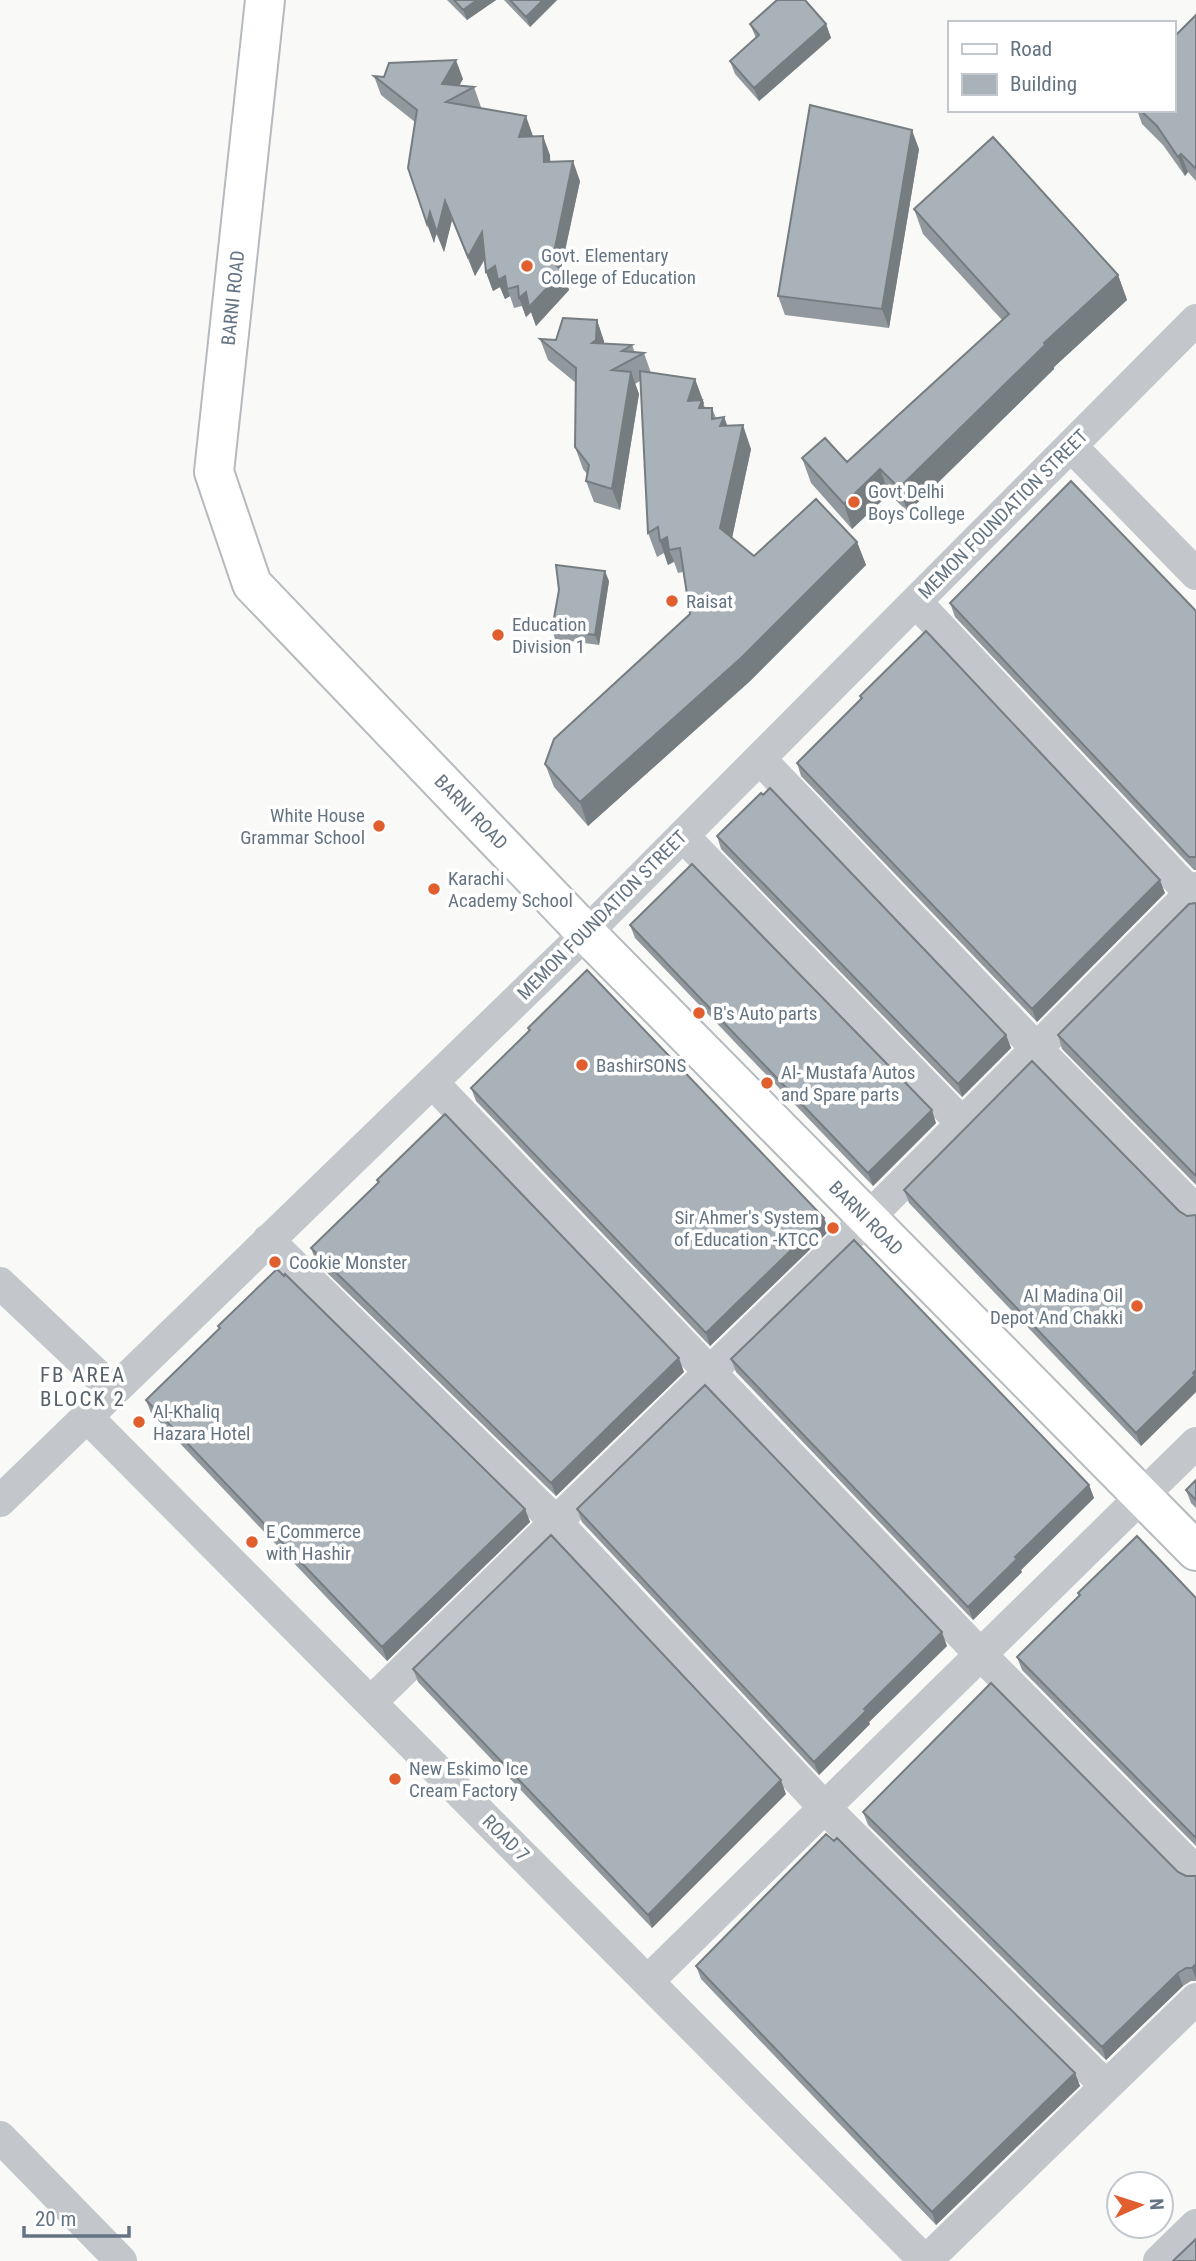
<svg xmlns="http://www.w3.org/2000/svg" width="1196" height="2261" font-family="'Roboto Condensed',sans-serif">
<rect width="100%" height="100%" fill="#f9f9f7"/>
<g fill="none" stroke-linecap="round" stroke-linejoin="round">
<g stroke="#b5babf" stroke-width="42">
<path id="secondary" d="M265 0 214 472 252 584 586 933 1196 1551"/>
</g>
<path stroke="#c3c7cb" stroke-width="32" d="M1071 446 1196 574
M916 602 1196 899
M760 759 1037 1049 1196 1211
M683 836 962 1123
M432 1082 981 1655 1196 1872
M268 1240 556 1522 825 1808 1106 2086
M0 1283 113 1390
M86 1416 925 2261
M0 1501 586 933 1196 320
M371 1702 867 1219 1196 888
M648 1981 1196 1443
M0 2137 121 2261
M926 2261 1196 1999
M1159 2261 1196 2225"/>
<use href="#secondary" stroke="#fff" stroke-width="38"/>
</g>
<path fill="#91999e" d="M447 0H496L467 20Z
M504 0H557L530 27Z
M1196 15V181L1188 172 1185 176 1163 145 1142 124 1137 110H1173Z
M750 24H826L831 38 759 101 735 74 730 61 756 38Z
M374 76 463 79 459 86 474 87 481 107 479 108 533 136 550 155V162L580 181 561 270 563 271 569 290 536 326 531 312 526 317 522 306 514 308 510 296 505 299 500 287 493 291 486 272 485 259 475 276 452 220 444 252 436 233 434 243 415 122 381 95Z
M919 149 889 328 785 315 778 296Z
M914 209 1118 275 1127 300 1054 367V369L908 512 889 494 852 529 811 483 802 458 847 462 1002 320 923 234Z
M597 320 604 343 632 345 635 353H644L651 373 695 379 705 408H712L716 418 724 417 727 425 751 449 732 538 754 556 857 542 866 565 749 682 588 826 554 787 545 764 690 614 683 572 678 573 674 562 668 565 664 553 657 557 648 533 640 381 635 384 639 394 620 510 594 502 586 481 587 474 583 469 575 447 576 383 548 360 540 339 556 340Z
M609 581 599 645 555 639 552 629Z
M950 603 1196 611V870H1194L955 617Z
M860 696 1165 893 1037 1022 801 776 797 763 861 699Z
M717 836 1006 1035 1011 1048 962 1097 721 849Z
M1196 903V1185L1062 1049 1058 1035Z
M630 925 936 1123 873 1186 635 938Z
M528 1028 829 1231 710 1346 476 1101 471 1088 529 1031Z
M377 1180 684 1372 556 1496 316 1262 311 1248 378 1183Z
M904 1190 1179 1211 1187 1216 1196 1215V1392L1141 1446 909 1203Z
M284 1276 525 1509 530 1522 387 1661 151 1413 146 1400 219 1329 218 1326Z
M731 1359 1089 1485 1094 1498 1021 1570 1022 1572 973 1620 736 1372Z
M1196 1480V1508L1191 1503 1186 1490Z
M577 1509 947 1646 869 1722 870 1724 819 1775 582 1522Z
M1078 1593 1196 1598V1846L1022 1670 1017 1657 1079 1596Z
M413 1669 786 1794 652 1928 418 1682Z
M863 1812 1178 1872 1186 1876H1196V1981H1191L1183 1986 1106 2060 868 1825Z
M696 1966 1075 2073 1080 2086 936 2225 701 1979Z"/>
<path fill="#767d81" d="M477 0H496L467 20 463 10Z
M543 0H557L530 27 526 17Z
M826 24 831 38 759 101 754 88Z
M456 60 463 79 451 99 442 84Z
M526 116 533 136 526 156 519 137Z
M912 130 919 149 889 328 882 309Z
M543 136 550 155 551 181 544 162Z
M1181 154 1188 172 1185 176 1178 157Z
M573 161 580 181 560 273 563 271 569 290 536 326 531 312 526 317 519 298 552 262Z
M445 201 452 220 444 252 437 233Z
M430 212 437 231 434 243 427 224Z
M482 232 489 251 475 276 468 257Z
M495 266 505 276 507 289 510 296 505 299 500 287 493 291 486 272Z
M1118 275 1127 300 1054 367V369L908 512 899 488 1044 343Z
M597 320 604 341V361L592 343Z
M631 372 639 394 620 510 612 489Z
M695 379 704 403 703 405 710 424 688 401Z
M724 417 733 441 720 426Z
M743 425 751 449 729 552 720 528Z
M880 469 889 494 852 529 844 504Z
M667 537 669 550 674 561 668 565 660 541Z
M857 542 866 565 749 682 588 826 580 802Z
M605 571 609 581 599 645 595 635Z
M1160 880 1165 893 1037 1022 1032 1009Z
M1006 1035 1011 1048 962 1097 958 1084Z
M932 1110 936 1123 873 1186 868 1173Z
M824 1218 829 1231 710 1346 706 1333Z
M679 1358 684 1372 556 1496 551 1483Z
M1196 1370V1392L1141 1446 1136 1433Z
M1089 1485 1094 1498 1021 1570 1022 1572 973 1620 968 1607 1015 1557Z
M525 1509 530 1522 387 1661 382 1647Z
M942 1632 947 1646 869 1722 870 1724 819 1775 814 1762 864 1709Z
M781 1780 786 1794 652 1928 648 1915Z
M1196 1964V1979L1192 1968Z
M1178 1973 1183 1986 1106 2060 1102 2047Z
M1075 2073 1080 2086 936 2225 932 2212Z"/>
<path fill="#a9b2b8" stroke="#767d81" stroke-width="2" d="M454 0H477L463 10Z
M510 0H543L526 17Z
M777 0H805L826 24 754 88 730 61 759 35 750 24Z
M1196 15V169L1181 154 1178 157 1157 126 1140 110H1173V38Z
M456 60 442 84 474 87 446 102 526 116 519 137 543 136 544 162 573 161 552 262 563 271 529 307 526 292 519 298 518 286 507 289 505 276 498 280 495 266 486 272 482 232 468 257 445 201 437 233 430 212 427 224 408 168 417 110 374 76 384 77 389 63Z
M810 105 912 130 882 309 778 296Z
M993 137 1118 275 1044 343 1045 345 899 488 880 469 844 504 802 458 825 438 847 462 1009 314 914 209Z
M563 318 597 320 596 340 592 343 632 345 622 351 644 353 612 370 631 372 612 489 586 481 589 465 575 447 576 368 540 339 556 340Z
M640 371 695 379 688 401 702 400 699 408H712V419L724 417 720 426 743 425 720 528 754 556 816 499 857 542 741 658 580 802 545 764 554 739 690 614 680 548 669 550 667 537 660 541 658 527 648 533Z
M1071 481 1196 611V857H1189L950 603Z
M556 565 605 571 595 635 552 629 559 590Z
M926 631 1160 880 1032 1009 797 763 862 698 860 696Z
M770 788 1006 1035 958 1084 717 836 761 793 763 795Z
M692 864 932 1110 868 1173 630 925Z
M1196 903V1176L1058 1035 1189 904Z
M587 970 824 1218 706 1333 471 1088 530 1030 528 1028Z
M1032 1061 1179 1211 1187 1216 1196 1215V1370L1193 1373 1195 1375 1136 1433 904 1190Z
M445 1114 679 1358 551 1483 311 1248 379 1182 377 1180Z
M854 1240 1089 1485 1015 1557 1017 1559 968 1607 731 1359Z
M277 1269 284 1276 285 1274 525 1509 382 1647 146 1400 220 1328 218 1326Z
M705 1385 942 1632 864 1709 866 1711 814 1762 577 1509Z
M1196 1480V1500L1186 1490Z
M551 1535 781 1780 648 1915 413 1669Z
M1137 1536 1196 1598V1838L1017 1657 1080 1595 1078 1593Z
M991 1683 1178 1872 1186 1876H1196V1964L1192 1968H1186L1178 1973 1102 2047 863 1812Z
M826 1834 834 1841 837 1838 1075 2073 932 2212 696 1966Z
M1196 2239V2261H1173Z"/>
<g fill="#e15e2f" stroke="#fff" stroke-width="2.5">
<circle cx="527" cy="266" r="7"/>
<circle cx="854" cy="502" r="7"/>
<circle cx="672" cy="601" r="7"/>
<circle cx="498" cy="635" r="7"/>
<circle cx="379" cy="826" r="7"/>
<circle cx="434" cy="889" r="7"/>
<circle cx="699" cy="1013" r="7"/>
<circle cx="582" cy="1065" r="7"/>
<circle cx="767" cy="1083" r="7"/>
<circle cx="833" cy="1228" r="7"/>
<circle cx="275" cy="1262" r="7"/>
<circle cx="1137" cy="1306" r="7"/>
<circle cx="139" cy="1422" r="7"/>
<circle cx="252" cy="1542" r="7"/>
<circle cx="395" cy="1779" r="7"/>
</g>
<g text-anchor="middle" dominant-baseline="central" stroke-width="7" stroke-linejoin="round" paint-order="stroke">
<g font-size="19" fill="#657482" stroke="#fff" text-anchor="start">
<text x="541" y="255">Govt. Elementary<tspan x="541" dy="22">College of Education</tspan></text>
<text x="868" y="491">Govt Delhi<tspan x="868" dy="22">Boys College</tspan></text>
<text x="686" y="601">Raisat</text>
<text x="512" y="624">Education<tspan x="512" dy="22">Division 1</tspan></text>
<text x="365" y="815" text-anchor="end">White House<tspan x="365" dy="22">Grammar School</tspan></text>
<text x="448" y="878">Karachi<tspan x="448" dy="22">Academy School</tspan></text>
<text x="713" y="1013">B's Auto parts</text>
<text x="596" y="1065">BashirSONS</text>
<text x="781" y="1072">Al- Mustafa Autos<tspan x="781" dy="22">and Spare parts</tspan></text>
<text x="819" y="1217" text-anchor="end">Sir Ahmer's System<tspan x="819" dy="22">of Education -KTCC</tspan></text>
<text x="289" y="1262">Cookie Monster</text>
<text x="1123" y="1295" text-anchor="end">Al Madina Oil<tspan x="1123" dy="22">Depot And Chakki</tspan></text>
<text x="153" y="1411">Al-Khaliq<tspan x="153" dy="22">Hazara Hotel</tspan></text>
<text x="266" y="1531">E Commerce<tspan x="266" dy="22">with Hashir</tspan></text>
<text x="409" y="1768">New Eskimo Ice<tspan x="409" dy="22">Cream Factory</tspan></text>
</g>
<g font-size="19" fill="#657482" stroke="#fff">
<text transform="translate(233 298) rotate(-84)">BARNI ROAD</text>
<text transform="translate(1003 514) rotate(-45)">MEMON FOUNDATION STREET</text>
<text transform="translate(471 812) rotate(46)">BARNI ROAD</text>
<text transform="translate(602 915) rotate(-45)">MEMON FOUNDATION STREET</text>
<text transform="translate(866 1218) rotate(45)">BARNI ROAD</text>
<text transform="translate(506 1838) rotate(45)">ROAD 7</text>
</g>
<g font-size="21" letter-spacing="2" fill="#57626d" stroke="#fff">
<text x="83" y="1375">FB AREA<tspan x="83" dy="24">BLOCK 2</tspan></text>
</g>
</g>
<rect x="948" y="21" width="228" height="91" fill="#ffffff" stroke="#c1c7cd" stroke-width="2"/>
<rect x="962" y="44" width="35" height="10" fill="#ffffff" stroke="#c1c7cd" stroke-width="2"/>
<text x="1010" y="56" font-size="21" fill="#657482">Road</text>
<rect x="962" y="74" width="35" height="21" fill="#a9b2b8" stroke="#c1c7cd" stroke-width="2"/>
<text x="1010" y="91" font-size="21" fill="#657482">Building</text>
<g transform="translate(1140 2205) rotate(87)"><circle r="33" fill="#ffffff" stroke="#c1c7cd" stroke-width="2"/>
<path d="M0-5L12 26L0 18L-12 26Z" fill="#e15e2f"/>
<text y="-10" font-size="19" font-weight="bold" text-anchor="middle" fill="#657482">N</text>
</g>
<path d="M24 2226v10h105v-10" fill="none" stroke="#657482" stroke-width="3.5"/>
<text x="35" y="2226" font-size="21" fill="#657482" stroke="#ffffff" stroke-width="5" paint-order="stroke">20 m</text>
</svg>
